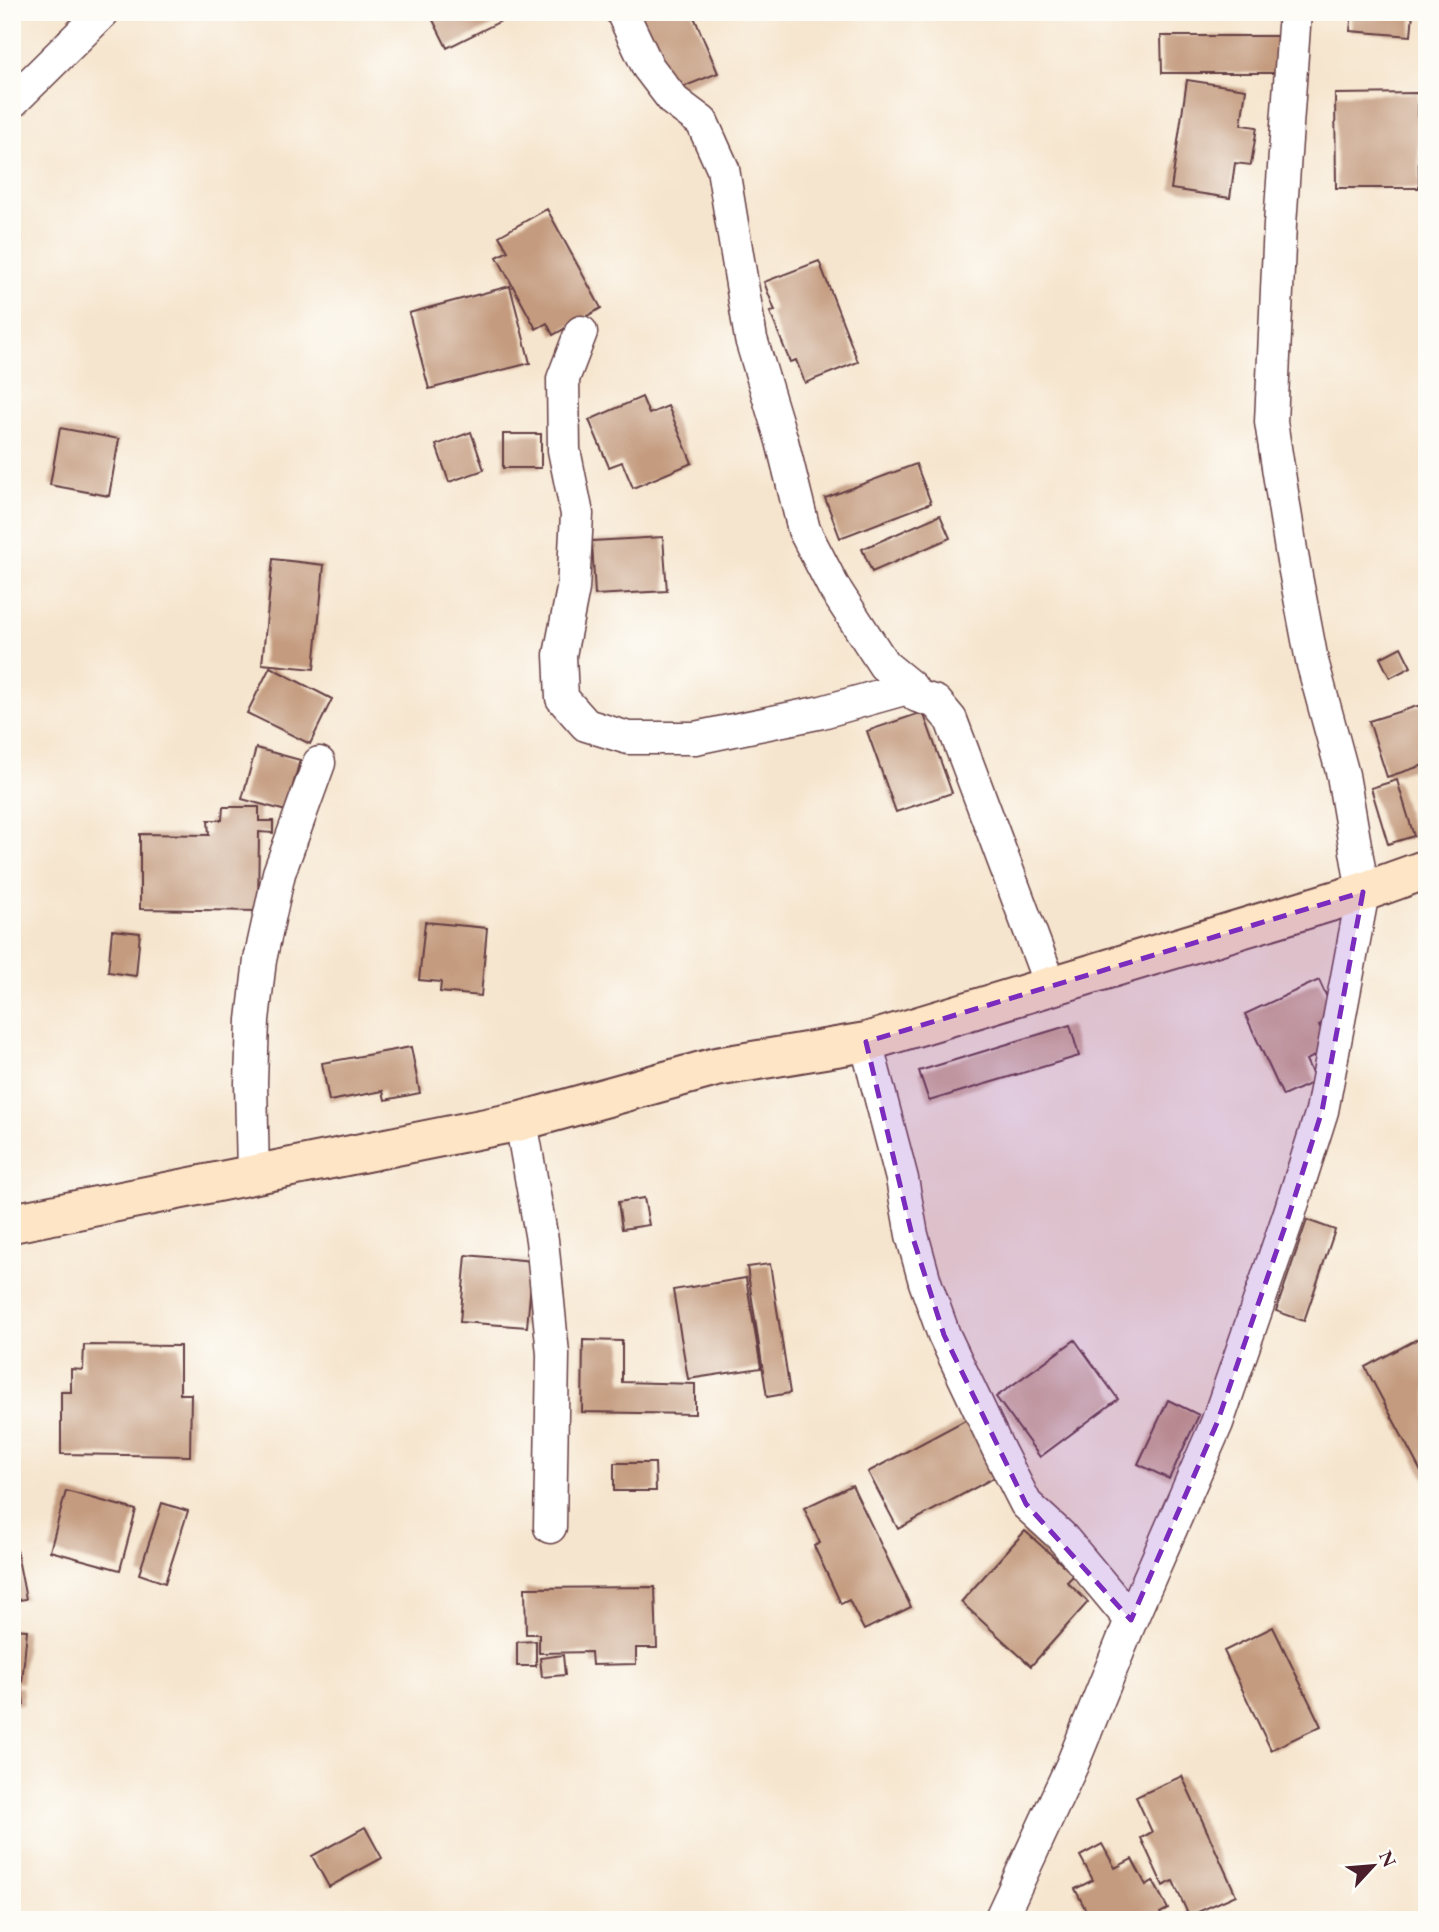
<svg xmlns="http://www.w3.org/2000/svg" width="1439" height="1932" font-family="'EB Garamond',serif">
<rect width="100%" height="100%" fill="#fdfcf7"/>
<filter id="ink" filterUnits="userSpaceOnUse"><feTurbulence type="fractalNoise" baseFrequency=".0143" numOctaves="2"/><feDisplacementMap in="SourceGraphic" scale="14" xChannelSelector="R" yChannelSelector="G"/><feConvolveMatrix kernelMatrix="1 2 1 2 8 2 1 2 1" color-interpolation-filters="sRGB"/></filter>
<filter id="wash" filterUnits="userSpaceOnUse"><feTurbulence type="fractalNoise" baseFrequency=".00686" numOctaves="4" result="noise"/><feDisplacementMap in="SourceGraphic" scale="28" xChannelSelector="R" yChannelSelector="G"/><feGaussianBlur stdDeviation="1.57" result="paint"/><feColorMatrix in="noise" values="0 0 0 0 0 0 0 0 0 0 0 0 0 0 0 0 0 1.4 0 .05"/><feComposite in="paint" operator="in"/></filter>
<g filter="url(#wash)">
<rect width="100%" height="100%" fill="#f6e5ce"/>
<g id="blocks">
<path fill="#c49b7f" d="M429 12H519L447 48Z
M640 12H692L718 73 673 91Z
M1352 12H1413L1411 36 1350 31Z
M1161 36H1277L1278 73H1162Z
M1187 80 1246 89 1241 125 1257 127 1251 165 1235 163 1230 198 1171 189Z
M1418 93 1419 188H1336L1335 94Z
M547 209 601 308 553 335 547 323 536 329 497 257 508 251 499 236Z
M819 261 858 362 805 383 796 360 790 362 770 312 775 311 764 282Z
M510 286 530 363 429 389 409 313Z
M642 397 649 414 668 406 692 463 633 488 622 462 609 467 589 420Z
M60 428 119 439 109 496 50 485Z
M471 432 484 470 449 482 436 445Z
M503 434H541V468H503Z
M916 464 931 503 840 538 825 498Z
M940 515 950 538 872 572 862 549Z
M663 537 667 591 595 595 592 541Z
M273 559 324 565 314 669 262 664Z
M1401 647 1411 667 1390 678 1380 658Z
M270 667 332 699 310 744 247 713Z
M1427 703V764L1387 777 1369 721Z
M923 712 952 793 896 812 867 731Z
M256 748 300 760 286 811 242 799Z
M1397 780 1414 836 1388 844 1371 788Z
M223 807H259V821H273V833L259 832 258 911 140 909V834L209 835 208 820H222Z
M425 922 487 928 481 996 440 992 441 982 419 980Z
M112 930 140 933 136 976 108 972Z
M1319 980 1336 1017 1319 1025 1330 1049 1306 1060 1316 1081 1283 1096 1245 1014Z
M1070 1025 1079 1056 929 1101 919 1071Z
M411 1047 420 1093 385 1100 383 1091 329 1101 322 1063Z
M644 1198 649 1225 622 1229 618 1202Z
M1307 1220 1335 1230 1304 1321 1276 1311Z
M466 1255 533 1261 527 1327 460 1322Z
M770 1264 790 1393 767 1397 747 1267Z
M746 1278 761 1368 688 1379 673 1290Z
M1427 1334V1483L1365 1367Z
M583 1340 622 1341V1382L695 1384V1414L582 1412Z
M1075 1340 1118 1399 1040 1457 996 1397Z
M84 1345 180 1346V1394H191L190 1456 61 1454V1392H71V1369L83 1370Z
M1168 1400 1199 1415 1169 1479 1138 1464Z
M969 1418 999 1475 898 1529 868 1472Z
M614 1463H655L656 1491H614Z
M852 1485 911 1607 864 1630 849 1600 841 1604 814 1546 820 1543 804 1508Z
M66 1491 136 1510 120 1570 50 1551Z
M162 1503 188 1511 165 1583 139 1574Z
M1025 1531 1074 1575 1067 1582 1088 1602 1031 1666 961 1602Z
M12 1543H15L26 1599 12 1601Z
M655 1587 657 1648H636V1664L592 1665 591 1652 539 1653V1634H526L525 1588Z
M1273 1627 1321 1726 1271 1750 1224 1651Z
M12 1629 27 1630 22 1683 12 1682Z
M536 1641V1666H517V1642Z
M563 1655 565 1675 542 1677 540 1658Z
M12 1687H22L24 1705H12Z
M1182 1776 1236 1895 1189 1916 1173 1881 1163 1886 1141 1838 1152 1832 1136 1797Z
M365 1827 382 1858 329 1887 312 1856Z
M1102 1844 1115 1868 1132 1859 1146 1885 1153 1881 1168 1909 1160 1913 1164 1920H1091L1075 1889 1093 1880 1080 1856Z"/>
</g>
</g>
<g filter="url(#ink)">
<use href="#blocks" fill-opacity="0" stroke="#643d43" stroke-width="2"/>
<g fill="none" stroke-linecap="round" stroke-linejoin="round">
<g stroke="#643d43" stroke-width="35">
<path id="minor" d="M622 12 648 67 674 101 702 122 723 169 751 339 782 441 804 530 833 586 884 665 911 687 917 696 936 702 951 720 1051 987
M12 102 103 12
M581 332 563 379 564 450 577 514 573 589 560 655 562 698 586 725 628 738H695L822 712 911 687
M866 1042 902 1179 912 1235 925 1282 944 1335 1000 1453 1026 1504 1061 1536 1131 1620
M521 1121 542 1240 553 1354 550 1527
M253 1175 251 1083 253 1020 260 960 279 873 319 763
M1000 1920 1072 1765 1131 1620 1217 1423 1289 1215 1322 1111 1363 892 1343 775 1312 661 1291 550 1271 422 1280 224 1295 12"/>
</g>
<g stroke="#643d43" stroke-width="42">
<path id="secondary" d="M12 1223 521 1121 716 1067 866 1042 1363 892 1427 869"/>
</g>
<use href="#minor" stroke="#fff" stroke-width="32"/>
<use href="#secondary" stroke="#fee5c5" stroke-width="38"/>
</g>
</g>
<path fill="#7b2cbf" fill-opacity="0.2" stroke="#7b2cbf" stroke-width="5" stroke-dasharray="14 9" stroke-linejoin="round" d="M1363 892 1322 1111 1289 1215 1217 1423 1131 1620 1026 1504 944 1335 912 1235 866 1042Z"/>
<rect width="1439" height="1932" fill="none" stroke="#fdfcf7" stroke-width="42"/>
<g transform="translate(1373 1866) rotate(64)" stroke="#fdfcf7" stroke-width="5" paint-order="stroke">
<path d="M0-5L12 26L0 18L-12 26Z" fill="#4a1f2b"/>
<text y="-10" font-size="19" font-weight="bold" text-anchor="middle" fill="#4a1f2b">N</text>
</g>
</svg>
